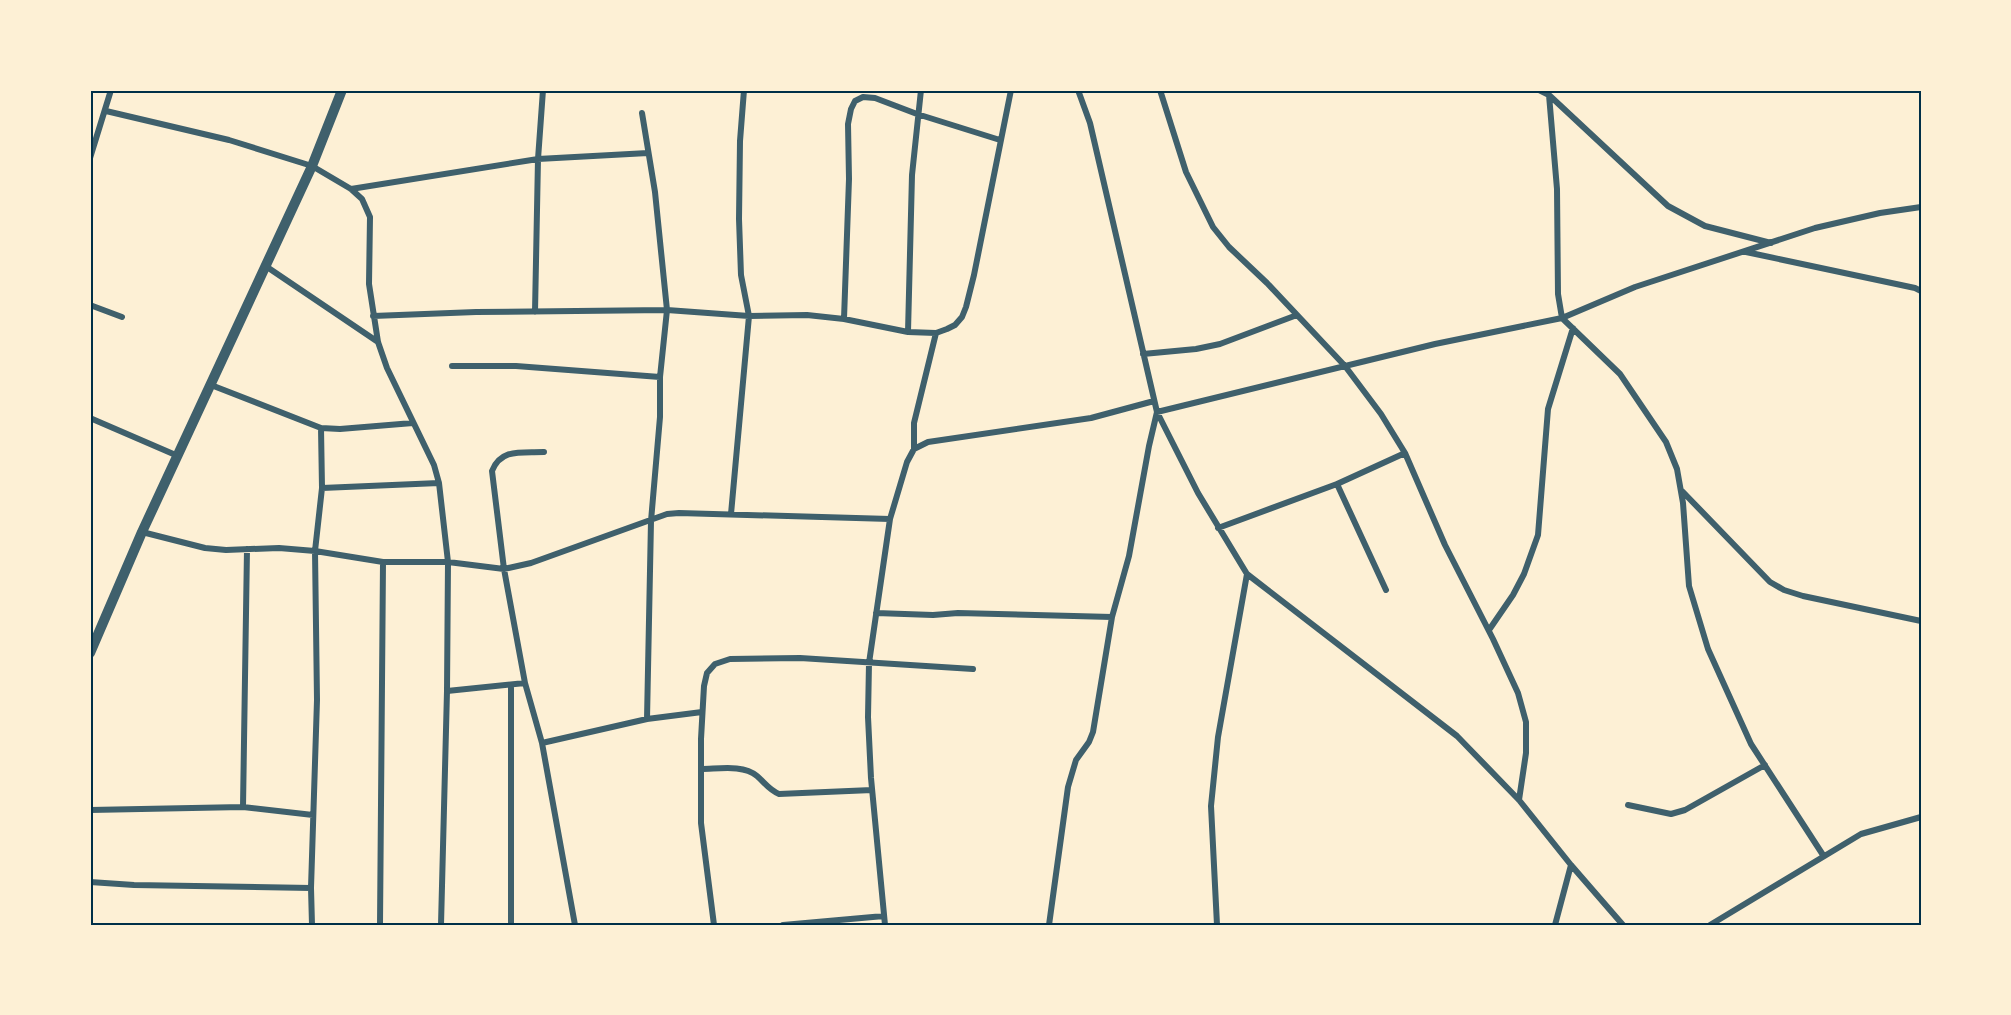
<svg xmlns="http://www.w3.org/2000/svg" width="2011" height="1015" font-family="'Sofia Sans Condensed',sans-serif">
<rect width="100%" height="100%" fill="#fdf0d5"/>
<g fill="none" stroke-linecap="round" stroke-linejoin="round">
<path stroke="#3f606c" stroke-width="6" d="M1078 90 1090 123 1157 412 1198 493 1247 574 1457 736 1519 800 1571 865 1623 925
M1160 90 1186 172 1213 227 1229 247 1267 283 1345 366 1381 414 1405 453 1445 545 1493 639 1518 693 1526 722V753L1519 800
M1539 90 1549 95 1668 206 1705 226 1771 243
M1549 95 1557 189 1558 294 1562 318 1620 374 1666 442 1677 469 1683 503 1689 586 1708 649 1751 744 1823 855
M106 111 229 140 312 166 351 189 362 199 370 217 369 284 378 342 387 368 434 465 439 483 448 562 447 691 441 925
M642 113 655 192 667 310 660 377V417L651 521 647 719
M90 158 111 90
M351 189 538 159 648 153
M1746 252 1915 288 1921 291
M267 267 378 342
M90 305 122 317
M535 312 538 159 543 90
M373 316 476 312 667 310 749 316 807 315 844 319 908 332 936 333 947 329 955 325 962 317 966 307 974 275 1011 90
M844 319 849 179 848 124 851 109 855 101 863 97 875 98 917 114 1000 140
M908 332 912 175 921 90
M1143 354 1196 349 1220 344 1297 315
M452 366H516L660 377
M211 385 321 428 340 429 413 423
M90 418 178 456
M914 449V423L936 333
M544 452C522 453 501 448 492 471L504 569 525 683 542 743 575 925
M1337 484 1386 590
M322 488 439 483
M1681 490 1770 582 1784 590 1803 596 1921 621
M731 514 749 316 741 275 739 219 740 141 744 90
M1218 528 1337 484 1405 453
M142 532 205 548 226 550 279 548 315 551 383 562H448L504 569 531 563 667 514 679 513 890 519
M876 613 933 615 958 613 1112 617
M1489 630 1513 595 1524 574 1538 535 1548 409 1573 328
M447 691 525 683
M542 743 647 719 702 712
M701 769C718 769 743 764 757 776 765 783 769 790 779 794L872 790
M1628 805 1671 814 1685 810 1765 765
M243 807 247 549
M90 810 243 807 313 815
M90 882 134 885 311 888
M312 925 311 888 317 700 315 551 322 488 321 428
M380 925 383 562
M511 925V685
M714 925 701 823V739L704 686 707 673 715 664 730 659 800 658 973 669
M783 925 884 916
M885 925 871 778 868 717 869 663 890 519 907 462 914 449 928 442 1091 418 1154 401
M1049 925 1068 787 1076 760 1089 742 1093 732 1112 617 1129 556 1149 446 1157 412 1435 344 1562 318 1635 287 1815 228 1880 213 1921 207
M1217 925 1211 806 1218 737 1247 574
M1555 925 1571 865
M1710 925 1861 834 1921 817"/>
<path stroke="#3f606c" stroke-width="10" d="M90 653 142 532 312 166 342 90"/>
</g>
<rect width="2011" height="1015" fill="none" stroke="#fdf0d5" stroke-width="183"/>
<rect x="92" y="92" width="1828" height="832" fill="none" stroke="#003049" stroke-width="2"/>
</svg>
